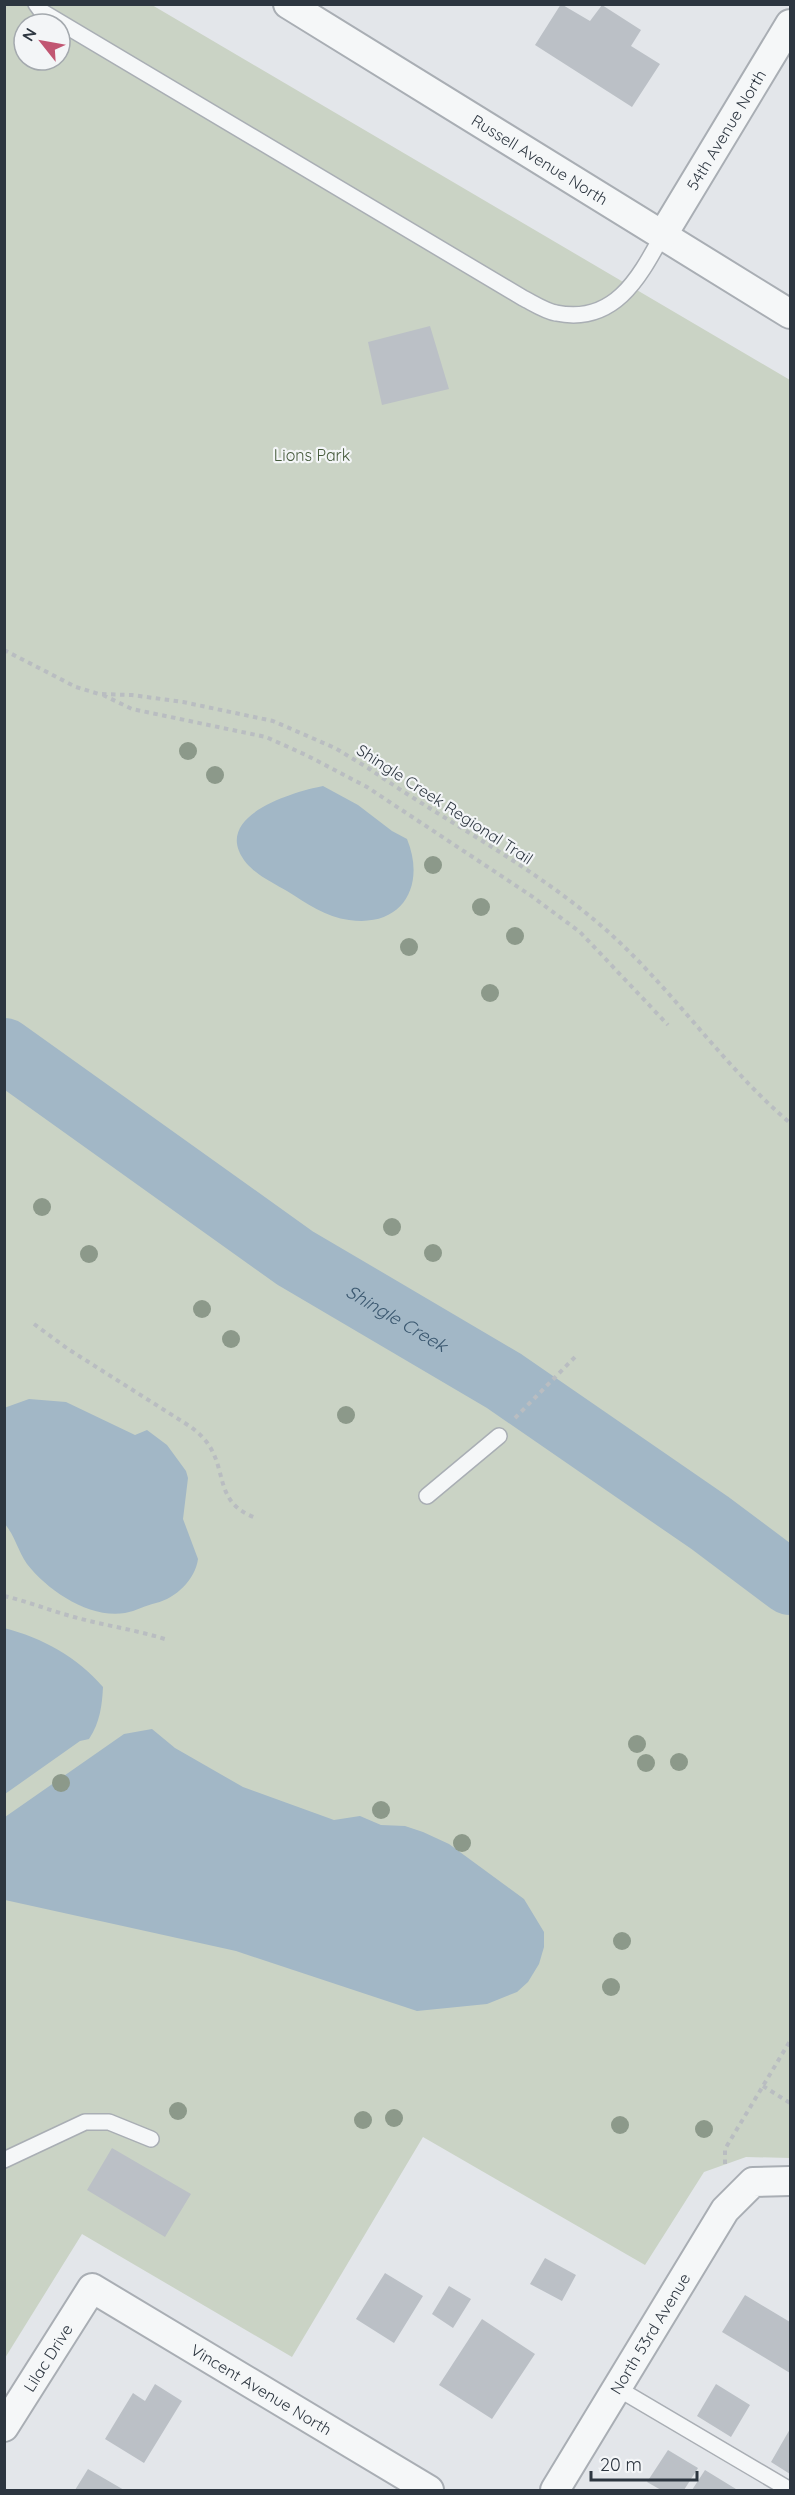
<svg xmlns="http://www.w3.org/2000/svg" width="795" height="2495" font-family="Quicksand,sans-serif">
<rect width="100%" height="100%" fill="#e3e6ea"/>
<path fill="#cad3c5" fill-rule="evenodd" d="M5 5H152L790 380V2158L746 2157 704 2172 645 2265 423 2137 292 2357 82 2234 5 2358ZM24 24H60V60H24Z"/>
<path fill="#a2b7c6" d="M323 786 358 805 392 831 407 839C426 885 403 928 349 920 326 917 306 903 287 891 270 881 247 871 239 851 223 812 297 791 323 786Z
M29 1399 66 1402 135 1435 147 1430 167 1445 186 1471 188 1478 183 1519 198 1559C195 1580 176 1598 156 1603 146 1605 136 1611 125 1613 90 1619 48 1591 27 1564 18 1551 15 1536 5 1524L4 1408Z
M4 1628C43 1638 77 1657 103 1687 102 1706 100 1722 89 1739L80 1741 5 1794Z
M152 1729 175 1748 243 1787 334 1820 360 1816 381 1825 405 1826 423 1832 449 1844 524 1899 544 1932V1947L539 1964 528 1982 517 1992 487 2004 417 2011 236 1951 5 1900V1817L124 1734Z"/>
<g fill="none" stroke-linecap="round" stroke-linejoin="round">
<path stroke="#a2b7c6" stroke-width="64" id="s1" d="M4 1050 295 1258 504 1381 710 1523 790 1583"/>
</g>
<path fill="#bbc0c6" d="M561 4 590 21 602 5 641 30 631 46 660 64 632 107 535 45Z
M430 326 449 389 382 405 368 342Z
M112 2148 191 2194 165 2237 87 2190Z
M545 2258 576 2275 562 2301 530 2284Z
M385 2273 423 2296 394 2343 356 2319Z
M449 2286 471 2299 453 2328 432 2314Z
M745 2295 790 2322V2373L722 2332Z
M482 2319 535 2354 492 2419 439 2385Z
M155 2384 182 2401 144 2463 105 2439 133 2393 145 2401Z
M716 2384 750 2405 731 2437 697 2416Z
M790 2429V2474L771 2462Z
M668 2450 698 2468 684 2490H661L647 2482Z
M88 2469 124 2490H75Z
M705 2470 736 2489 735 2490H692Z"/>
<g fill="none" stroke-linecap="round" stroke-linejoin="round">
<g stroke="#a9aeb4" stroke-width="18">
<path id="lane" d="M36 4 41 11 523 298C533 303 545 311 556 313 614 325 639 278 662 236
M427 1496 499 1436
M4 2160 85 2122H109L151 2139
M617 2388 790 2490"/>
</g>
<g stroke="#a9aeb4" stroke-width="32">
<g id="street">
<path id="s2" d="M288 4 790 314"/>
<path id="s3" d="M662 236 790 24"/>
<path id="s4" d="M4 2427 92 2288 429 2490"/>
<path id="s5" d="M555 2490 725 2210 753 2182 790 2181"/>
</g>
</g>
<path stroke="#b9bdc1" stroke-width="4" stroke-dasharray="4.5 4.5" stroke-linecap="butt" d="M4 650 76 687 99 694 132 695 183 702 273 721 335 748 368 768C446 822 533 866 605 929 672 988 722 1065 790 1123
M103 695 132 709 266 737 306 755 367 787 530 895 580 932 668 1025
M34 1324 68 1349 191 1427C196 1431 201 1435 205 1440 229 1469 212 1502 256 1518
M515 1418 575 1357
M4 1596C26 1601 46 1609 67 1615 100 1625 134 1629 168 1640
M763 2086 790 2103
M725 2164V2149L790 2041"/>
<use href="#lane" stroke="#f5f7f8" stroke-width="15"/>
<use href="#street" stroke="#f5f7f8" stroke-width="28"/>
</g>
<g fill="#8c998a">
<circle cx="188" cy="751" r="9"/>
<circle cx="215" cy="775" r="9"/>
<circle cx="433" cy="865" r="9"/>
<circle cx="481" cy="907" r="9"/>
<circle cx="515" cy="936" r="9"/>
<circle cx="409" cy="947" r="9"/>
<circle cx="490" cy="993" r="9"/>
<circle cx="42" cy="1207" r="9"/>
<circle cx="392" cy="1227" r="9"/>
<circle cx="433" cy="1253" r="9"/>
<circle cx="89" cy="1254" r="9"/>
<circle cx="202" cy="1309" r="9"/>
<circle cx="231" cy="1339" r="9"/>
<circle cx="346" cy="1415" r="9"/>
<circle cx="637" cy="1744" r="9"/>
<circle cx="679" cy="1762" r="9"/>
<circle cx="646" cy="1763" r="9"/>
<circle cx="61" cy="1783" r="9"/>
<circle cx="381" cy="1810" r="9"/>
<circle cx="462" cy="1843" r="9"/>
<circle cx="622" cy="1941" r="9"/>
<circle cx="611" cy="1987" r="9"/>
<circle cx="178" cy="2111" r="9"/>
<circle cx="394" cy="2118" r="9"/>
<circle cx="363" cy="2120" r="9"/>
<circle cx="620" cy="2125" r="9"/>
<circle cx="704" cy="2129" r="9"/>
</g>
<g text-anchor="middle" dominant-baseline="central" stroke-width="4.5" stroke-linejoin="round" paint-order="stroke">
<g font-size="16" fill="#2d3640" stroke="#f3f5f7">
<text stroke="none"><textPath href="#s3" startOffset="124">54th Avenue North</textPath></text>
<text stroke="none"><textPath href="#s2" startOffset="296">Russell Avenue North</textPath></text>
<text transform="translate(445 804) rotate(33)">Shingle Creek Regional Trail</text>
<text stroke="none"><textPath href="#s5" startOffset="183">North 53rd Avenue</textPath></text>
<text stroke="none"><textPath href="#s4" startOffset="82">Lilac Drive</textPath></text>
<text stroke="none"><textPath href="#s4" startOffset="362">Vincent Avenue North</textPath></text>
</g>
<g font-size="16" fill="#455a3b" stroke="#f3f5f7">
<text x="312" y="455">Lions Park</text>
</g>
<g font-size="18" font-style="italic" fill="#3b5870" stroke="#f3f5f7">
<text stroke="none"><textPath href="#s1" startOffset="476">Shingle Creek</textPath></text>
</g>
</g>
<rect width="795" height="2495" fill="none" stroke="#2d3640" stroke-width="12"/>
<g transform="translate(42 42) rotate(301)"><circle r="28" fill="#f3f5f7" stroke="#a4a9ae" stroke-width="1.5"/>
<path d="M0-4.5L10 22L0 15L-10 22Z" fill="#c15672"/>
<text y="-9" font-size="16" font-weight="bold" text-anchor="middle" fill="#2d3640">N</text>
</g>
<path d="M591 2471v9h106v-9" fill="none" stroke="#2d3640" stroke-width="3"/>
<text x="600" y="2471" font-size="18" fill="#2d3640" stroke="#f3f5f7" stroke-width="4.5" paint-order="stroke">20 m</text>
</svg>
